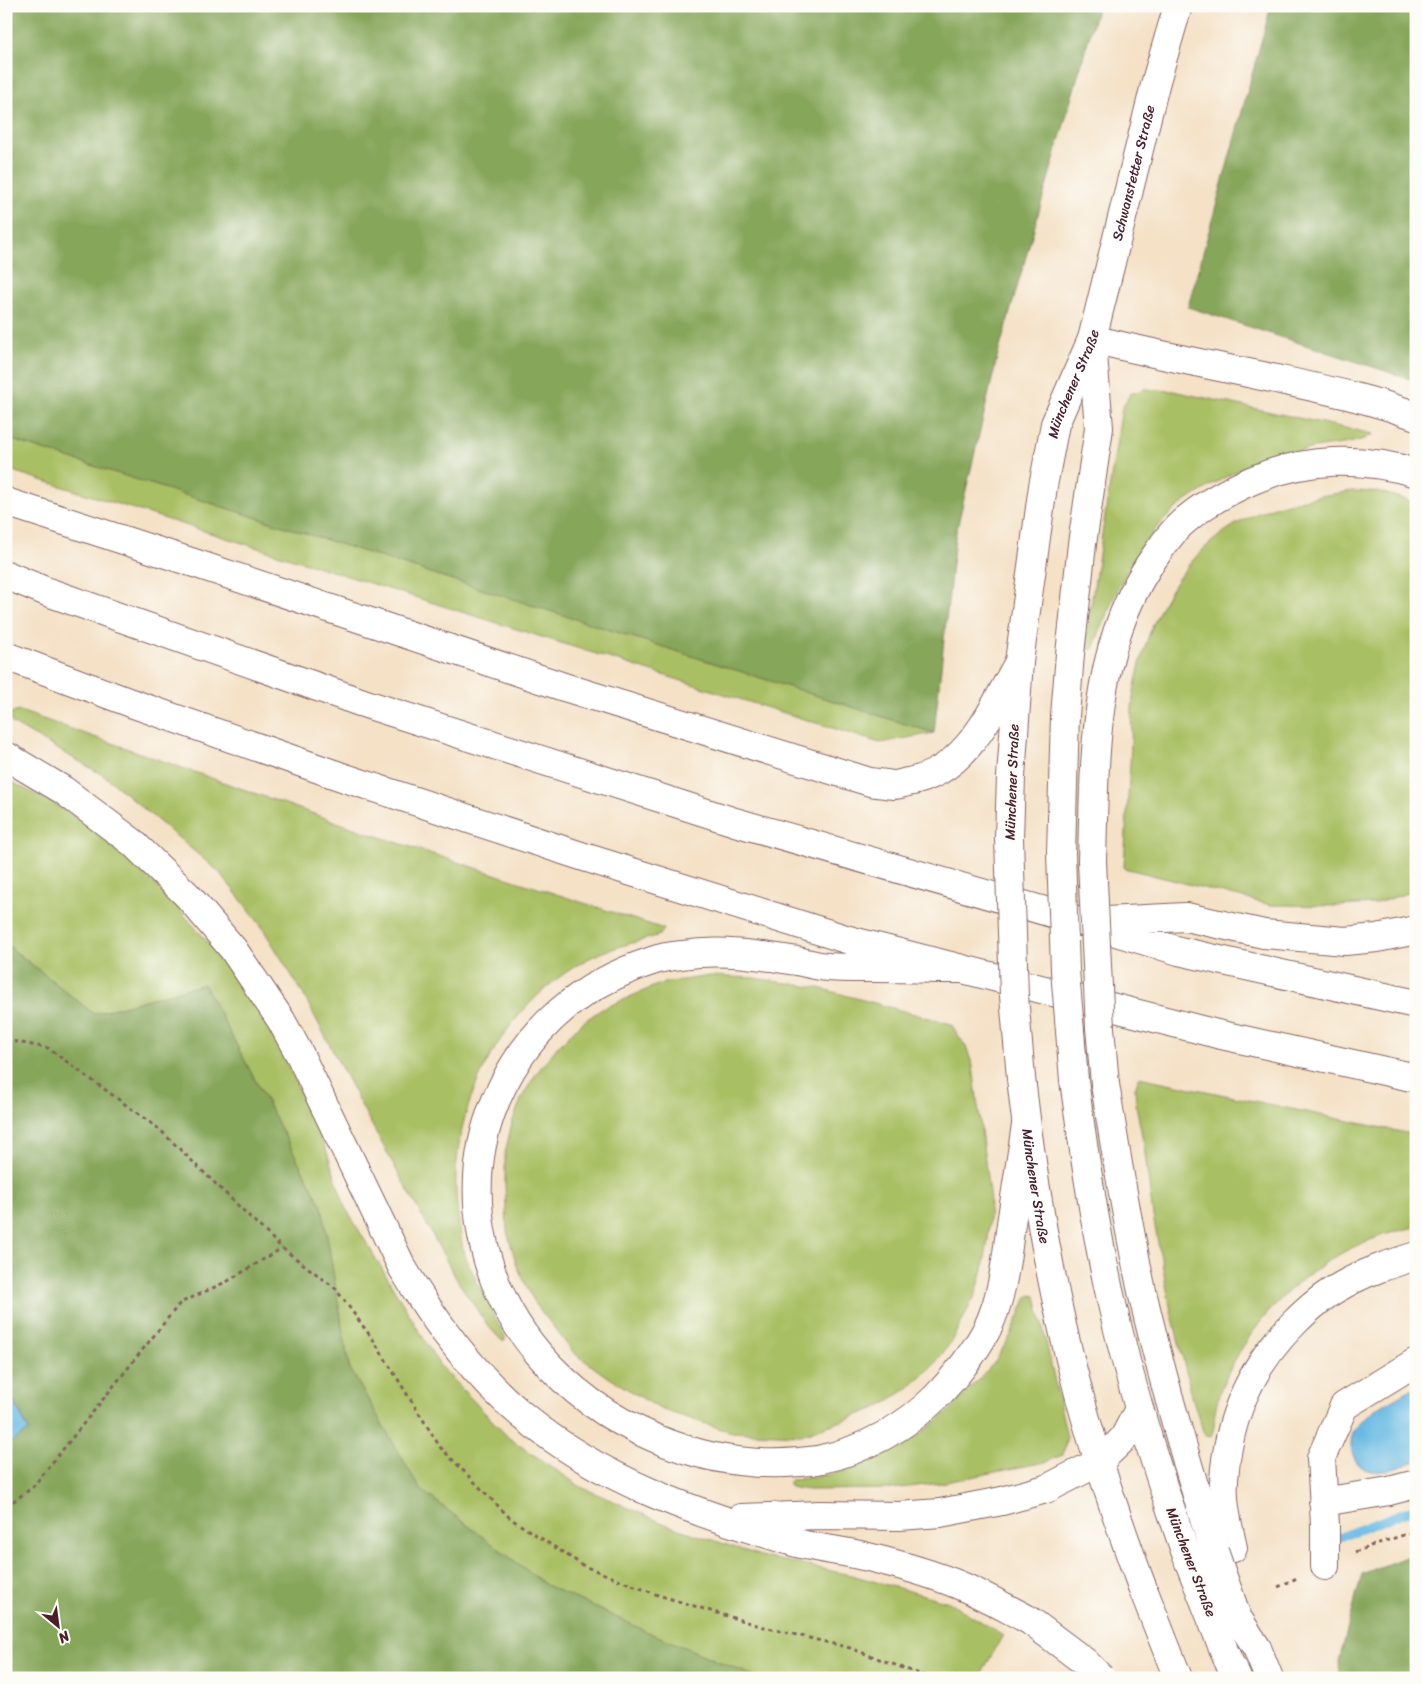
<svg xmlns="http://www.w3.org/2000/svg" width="1422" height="1684" font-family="Sriracha,sans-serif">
<rect width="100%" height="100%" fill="#fdfcf7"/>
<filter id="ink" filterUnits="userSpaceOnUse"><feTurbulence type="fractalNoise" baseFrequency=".02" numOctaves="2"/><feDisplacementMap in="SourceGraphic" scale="10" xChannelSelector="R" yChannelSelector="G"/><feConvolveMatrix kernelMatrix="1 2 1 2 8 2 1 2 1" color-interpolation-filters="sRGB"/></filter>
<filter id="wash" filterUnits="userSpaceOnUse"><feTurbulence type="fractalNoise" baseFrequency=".0096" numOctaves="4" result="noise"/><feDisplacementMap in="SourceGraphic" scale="20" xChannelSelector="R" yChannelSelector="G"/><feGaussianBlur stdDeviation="1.12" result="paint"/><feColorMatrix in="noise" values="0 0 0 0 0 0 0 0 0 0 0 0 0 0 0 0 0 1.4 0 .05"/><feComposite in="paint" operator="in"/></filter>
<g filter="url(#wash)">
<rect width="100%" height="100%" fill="#f4e1c6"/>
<path fill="#a9bf64" stroke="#7a6f48" d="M1144 389 1173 391 1373 434C1357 445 1334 444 1315 448 1302 450 1290 454 1278 457 1254 462 1233 472 1212 485 1197 494 1181 503 1169 515 1131 552 1111 601 1093 649H1084L1122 408 1130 394Z
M6 438 934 733 880 743 6 469Z
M1352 491 1380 492 1416 503V890L1374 904 1339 906 1271 905 1124 868C1126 827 1129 785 1131 743 1132 728 1131 713 1133 698 1134 688 1137 678 1139 668 1157 594 1202 528 1278 506 1302 498 1328 495 1352 491Z
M20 711 371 834 664 929 660 935C635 943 607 948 584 961 495 1012 442 1120 459 1222 461 1232 461 1245 465 1255 468 1265 474 1274 478 1283 487 1301 495 1319 505 1337V1341H502L488 1326 457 1280 362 1107 302 992 260 924 219 872 106 777 12 723 9 713Z
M6 779 58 806 86 824 130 861 173 902 229 967 267 1022 299 1089 327 1152 345 1207 440 1366 509 1438 581 1487 670 1526 764 1557 851 1575 949 1602 1003 1635 979 1678H759L650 1633 546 1585 420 1489 349 1367 322 1206 204 984 94 1014 6 944Z
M710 976 754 978 819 988 951 1024 966 1047 973 1066 990 1201 988 1240 983 1269 976 1294 951 1342 933 1366 908 1388 879 1407 845 1420 801 1435 731 1432 660 1409 603 1374 573 1352 534 1302 517 1266 507 1231 505 1185V1153L512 1123 522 1097 536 1074 558 1046 583 1022 602 1009 662 983Z
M1139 1077 1416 1135V1227C1329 1243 1261 1302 1224 1381 1220 1390 1217 1401 1215 1411 1214 1420 1215 1428 1211 1437L1206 1436 1203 1431 1193 1400 1170 1306 1153 1216 1144 1146 1136 1105 1135 1088Z
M1032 1295 1036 1296 1067 1437 1063 1455 1045 1462 941 1483 891 1489 809 1490 794 1488 789 1485V1482L791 1480 827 1475 856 1467 917 1437 949 1411 994 1363 1011 1335 1027 1297Z"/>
<path fill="#86a65a" stroke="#686242" d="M6 6H1098L998 354 955 537 934 733 6 438Z
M1271 6H1416V381L1188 307Z
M6 944 94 1014 204 984 322 1206 349 1367 420 1489 546 1585 650 1633 759 1678H6V1445L29 1430 6 1386Z
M1416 1553V1678H1340L1339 1661 1362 1574Z"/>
<path fill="#67b9e3" stroke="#586c87" d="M6 1386 29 1431 6 1445Z
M1416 1387V1461C1403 1465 1385 1474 1371 1471 1351 1467 1345 1440 1358 1425 1368 1412 1401 1394 1416 1387Z"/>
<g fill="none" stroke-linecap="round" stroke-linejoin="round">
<path stroke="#67b9e3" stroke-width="9" d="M1337 1538 1416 1508"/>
</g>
</g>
<g filter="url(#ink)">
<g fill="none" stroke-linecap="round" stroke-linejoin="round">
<g stroke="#866361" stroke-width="30">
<path id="minor" d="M1323 1502 1389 1491 1416 1484
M1325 1566V1525L1321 1458 1344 1406 1416 1362"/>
</g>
<g stroke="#866361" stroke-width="30">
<g id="major">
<path id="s1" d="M1009 838 1011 777 1019 662 1043 486 1055 424 1092 339 1156 81 1178 6"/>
<path d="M1061 853 1065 716 1070 654 1082 544 1099 428 1092 343"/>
<path id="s2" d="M1021 1078C1033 1185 1051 1290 1079 1394 1096 1458 1118 1521 1141 1584"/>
<path d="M1074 1080C1084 1155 1095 1230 1112 1304 1132 1392 1159 1478 1189 1562"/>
<path d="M1227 1658 1237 1678"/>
</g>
</g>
<g stroke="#866361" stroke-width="30">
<path id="highway" d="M1092 339C1145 352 1199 363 1253 374 1307 386 1363 396 1416 416
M6 502 194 563 564 687 870 782C878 783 886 784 893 785 898 785 903 783 908 782 968 772 992 709 1019 662
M6 575 45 591 363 703 735 822 1083 922 1179 951 1416 1004
M6 656 131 703 345 778 581 856 849 940 1217 1034 1416 1078
M6 756 63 790 132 842 188 896 233 949 281 1020 300 1055 402 1267C434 1321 473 1374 522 1415 600 1481 701 1515 797 1543 820 1549 844 1551 868 1557 897 1564 926 1572 954 1583 980 1593 1004 1607 1029 1620
M1092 861C1095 755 1092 641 1158 552 1165 542 1173 531 1182 523 1202 505 1228 491 1253 480 1305 458 1362 456 1416 473
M1105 921 1186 917 1264 934 1345 941 1377 938 1416 930
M959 969C931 969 902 968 874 968 859 968 843 968 828 967 817 966 807 963 797 961 758 955 722 949 682 955 672 956 662 957 652 961 580 984 526 1030 496 1100 460 1185 479 1283 538 1353 600 1427 704 1471 799 1462 807 1461 815 1461 822 1459 864 1450 906 1427 936 1397 956 1376 974 1354 987 1329 1003 1296 1006 1260 1011 1224 1016 1191 1021 1158 1026 1125
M1105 1084C1116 1155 1128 1226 1143 1296 1163 1382 1188 1467 1214 1551
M741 1518 820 1515 899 1516 940 1513 1002 1501 1046 1489 1099 1462 1124 1438 1139 1409
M1233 1548C1228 1525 1222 1503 1224 1480 1228 1418 1250 1367 1294 1323 1308 1309 1324 1295 1341 1286 1365 1272 1390 1264 1416 1256
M1257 1648 1269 1678"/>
</g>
<path stroke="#866361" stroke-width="3" stroke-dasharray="4 4" stroke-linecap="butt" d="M6 1040 48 1048 159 1129 282 1248 335 1288 374 1341 440 1447 511 1519 584 1566 658 1595 760 1626 850 1648 930 1678
M6 1506 32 1488 180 1303 228 1281 282 1248
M1355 1552 1373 1545 1416 1531
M1278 1587 1299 1577"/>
<use href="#minor" stroke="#fff" stroke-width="28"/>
<use href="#major" stroke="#fff" stroke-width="28"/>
<use href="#highway" stroke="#fff" stroke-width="28"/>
<g stroke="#866361" stroke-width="30" stroke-linecap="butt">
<path id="major-bridge" d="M1009 838 1014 996 1021 1078
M1061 853 1065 970 1074 1080
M1189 1562 1227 1658
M1141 1584 1178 1678"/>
</g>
<g stroke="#866361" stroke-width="30" stroke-linecap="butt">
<path id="highway-bridge" d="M1092 861 1100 1028 1105 1084
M1214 1551 1237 1617 1257 1648
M1029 1620 1085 1662 1101 1678"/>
</g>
<use href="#major-bridge" stroke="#fff" stroke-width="28"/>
<use href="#highway-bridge" stroke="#fff" stroke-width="28"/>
</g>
</g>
<g text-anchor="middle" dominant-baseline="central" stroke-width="4" stroke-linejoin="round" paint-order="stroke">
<g font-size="14" fill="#4a1f2b" stroke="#fdfcf7">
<text stroke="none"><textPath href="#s1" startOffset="681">Schwanstetter Straße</textPath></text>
<text stroke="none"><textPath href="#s1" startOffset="461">Münchener Straße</textPath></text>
<text transform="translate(1012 782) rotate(-88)">Münchener Straße</text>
<text stroke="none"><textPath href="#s2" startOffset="109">Münchener Straße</textPath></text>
<text transform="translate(1191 1562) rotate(69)">Münchener Straße</text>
</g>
</g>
<rect width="1422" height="1684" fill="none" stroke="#fdfcf7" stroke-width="25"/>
<g transform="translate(58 1626) rotate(151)" stroke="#fdfcf7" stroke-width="4" paint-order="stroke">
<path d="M0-4L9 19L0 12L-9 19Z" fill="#4a1f2b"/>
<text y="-8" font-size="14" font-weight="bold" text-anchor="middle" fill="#4a1f2b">N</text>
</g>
</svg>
